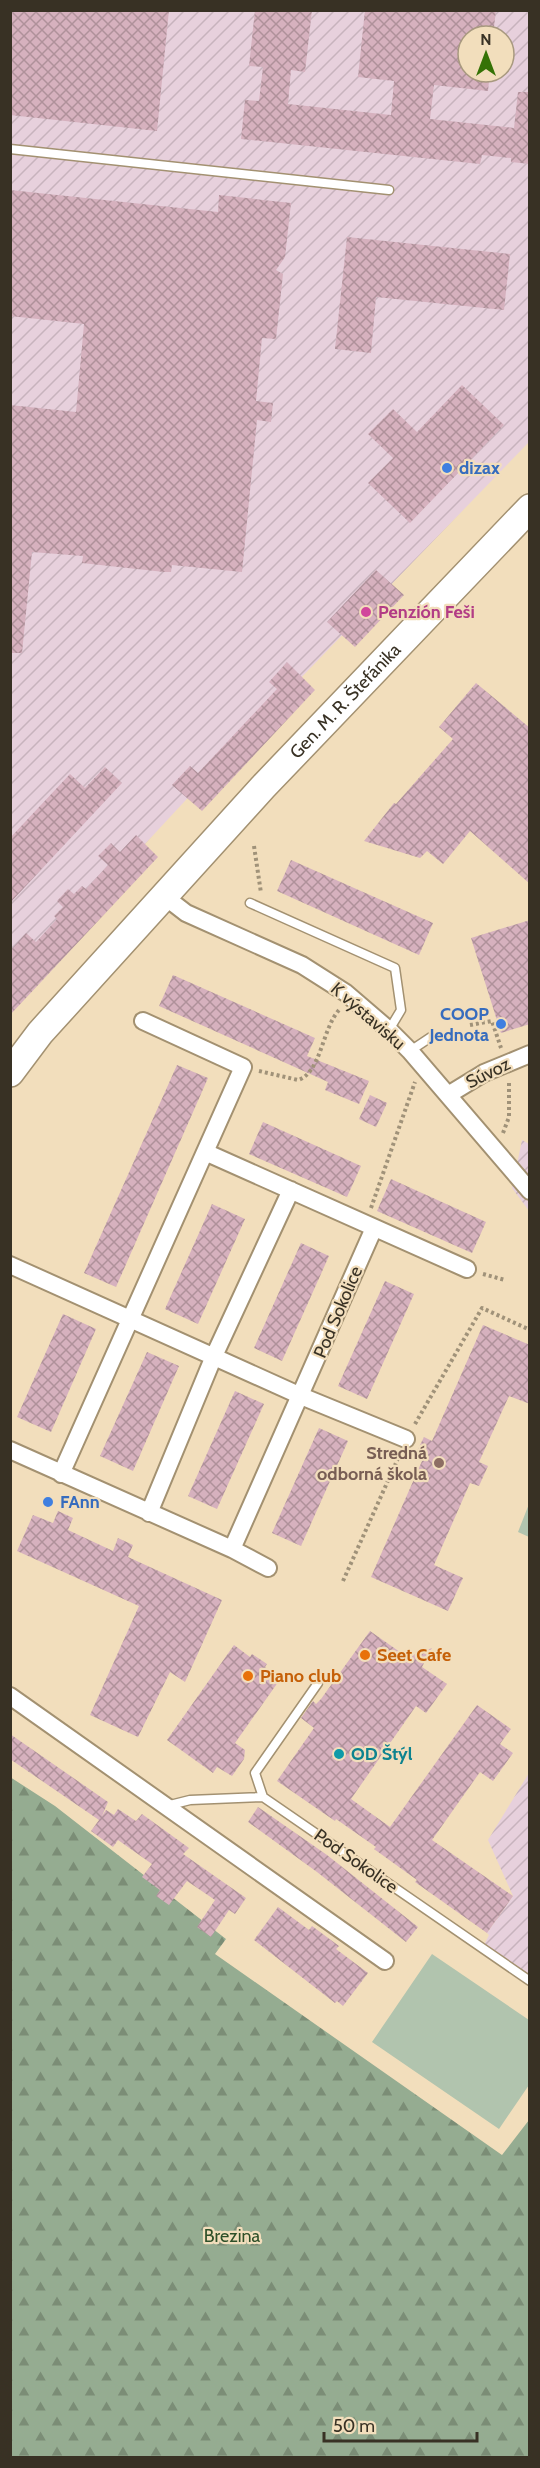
<svg xmlns="http://www.w3.org/2000/svg" width="540" height="2468" font-family="Cabin,sans-serif">
<defs>
<pattern id="industrial-furrows" width="10" height="10" patternUnits="userSpaceOnUse" patternTransform="scale(1.5)"><rect width="10" height="10" fill="#e7d0dc"/><path d="M-1 1l2-2M0 10L10 0M9 11l2-2" fill="none" stroke="#c7b3bd"/></pattern>
<pattern id="forest-firs" width="22" height="20" patternUnits="userSpaceOnUse" patternTransform="scale(1.5)"><rect width="22" height="20" fill="#95ac91"/><path d="M5 1l3.5 6h-7zM16 11l3.5 6h-7z" fill="#7b8d76"/></pattern>
<pattern id="building-cross-hatch" width="8" height="8" patternUnits="userSpaceOnUse" patternTransform="scale(1.5)"><rect width="8" height="8" fill="#d6b1be"/><path d="M0 0l8 8M0 8l8-8" fill="none" stroke="#af919a"/></pattern>
</defs>
<rect width="100%" height="100%" fill="#f2debc"/>
<path fill="url(#industrial-furrows)" fill-rule="evenodd" d="M11 11H529V442L264 716 11 988ZM468 36H504V72H468Z
M522 1140 529 1144V1211L512 1188Z
M529 1773V1984L483 1947 489 1935 487 1933 513 1896 488 1840Z"/>
<path fill="#b1c4ae" d="M529 1504V1537L518 1532Z
M432 1954 529 2020V2085L499 2129 372 2042Z"/>
<path fill="url(#forest-firs)" d="M10 1777 55 1806 226 1939 215 1954 502 2155 529 2120V2457H11Z"/>
<path fill="url(#building-cross-hatch)" d="M10 10H169L157 131 10 115Z
M255 10H312L305 72 291 70 288 104 391 115 394 81 358 77 365 10H496L493 36H468V72H490L488 91 434 85 430 119 514 128 518 92H530V164L511 162V158L482 155 480 164 241 139 245 100 259 101 263 67 249 66Z
M10 190 218 212 219 195 291 203 285 257 276 270 283 274 276 339 262 338 256 401 273 403 271 422 257 420 242 572 172 565 171 572H164L82 563 83 556 32 552 22 653H10V405L76 412 84 324 10 316Z
M347 237 510 254 504 310 376 297 371 353 335 349Z
M462 385 504 425 410 523 368 483 393 458 368 434 393 409 417 432Z
M376 570 404 595 355 647 327 622Z
M287 662 315 690 202 811 172 785 190 766 198 773 277 689 269 682Z
M476 683 530 728V884L470 831 443 864 427 851 420 858 364 841 394 803 396 804 453 739 439 727Z
M105 767 122 783 10 903V838L70 774 85 788Z
M136 835 158 857 10 1015V951L26 933 36 942 57 919 54 916 63 907 57 901 68 889 74 894 82 886 86 889 108 865 98 856 111 843 120 852Z
M291 860 433 923 419 955 277 891Z
M530 920V1024L501 1033 471 938Z
M173 975 315 1038 307 1056 369 1081 359 1104 325 1090 328 1082 159 1006Z
M177 1065 208 1078 116 1287 84 1273Z
M370 1095 387 1103 376 1127 359 1119Z
M263 1122 361 1166 347 1197 249 1154Z
M391 1179 486 1222 472 1253 377 1211Z
M212 1204 245 1219 198 1324 165 1309Z
M301 1243 329 1256 282 1361 254 1348Z
M385 1281 414 1294 367 1399 338 1386Z
M63 1314 96 1329 51 1432 17 1417Z
M483 1325 530 1345V1404L509 1396 479 1462 488 1466 479 1486 470 1483 434 1565 463 1578 448 1611 371 1577 422 1461 414 1457 424 1437 432 1441Z
M147 1352 179 1366 133 1471 100 1456Z
M235 1391 264 1404 217 1509 188 1496Z
M319 1428 348 1441 301 1546 272 1533Z
M58 1511 73 1518 68 1530 113 1551 118 1538 133 1545 128 1557 222 1600 185 1682 170 1672 138 1737 90 1715 139 1606 17 1551 33 1515 53 1523Z
M370 1631 407 1657 432 1648 422 1667 447 1684 426 1713 416 1706 351 1799 390 1827 477 1705 511 1729 500 1744 513 1753 493 1781 480 1772 432 1840 513 1896 487 1933 415 1882 417 1880 374 1849 376 1847 336 1819 335 1821 277 1781 314 1728 301 1718 313 1701 316 1704 321 1699Z
M234 1645 250 1657 252 1654 267 1664 265 1667 281 1678 235 1743 245 1750 244 1759 232 1776 217 1767 213 1773 167 1740Z
M10 1734 108 1802 102 1816 106 1810 114 1815 118 1809 136 1821 142 1814 189 1848 183 1854 246 1898 235 1914 229 1910 211 1937 197 1927 215 1900 187 1881 169 1905 156 1896 160 1890 142 1877 152 1864 118 1840 113 1847 91 1831 99 1820 10 1759Z
M258 1807 327 1855 418 1927 406 1942 317 1872 248 1822Z
M278 1907 309 1930 312 1926 339 1946 336 1949 368 1973 343 2006 337 2001 335 2003 254 1940Z"/>
<g fill="none" stroke-linecap="round" stroke-linejoin="round">
<g stroke="#a39171" stroke-width="11">
<path id="lane" d="M10 149 389 190
M250 903 395 968 401 1010 389 1030
M410 1051 431 1037
M263 1797 255 1773 318 1683
M166 1806 190 1800 263 1797 530 1981"/>
</g>
<g stroke="#a39171" stroke-width="20">
<path id="street" d="M164 896 186 913 302 965 346 993 389 1030 410 1051 530 1191
M448 1095 484 1073 530 1054
M205 1152 467 1269
M10 1265 301 1396 406 1439
M10 1450 232 1549 268 1568
M61 1474 243 1067 143 1021
M149 1513 214 1356 291 1190
M232 1549 374 1228
M10 1696 385 1961"/>
</g>
<g stroke="#a39171" stroke-width="30">
<g id="primary">
<path id="s1" d="M10 1073 40 1033 263 787 530 508"/>
</g>
</g>
<path stroke="#a09279" stroke-width="4" stroke-dasharray="3 3" stroke-linecap="butt" d="M254 846 261 893
M470 1025 492 1021 501 1048
M259 1071 298 1080C321 1073 322 1029 339 1010
M503 1133 509 1117V1081
M371 1208 415 1082
M483 1274 505 1280
M415 1424 482 1308 530 1330
M343 1581 400 1454"/>
<use href="#lane" stroke="#fff" stroke-width="8"/>
<use href="#street" stroke="#fff" stroke-width="16"/>
<use href="#primary" stroke="#fff" stroke-width="27"/>
</g>
<g fill="#3f7fe0" stroke="#f2debc" stroke-width="2">
<circle cx="447" cy="468" r="6"/>
<circle cx="501" cy="1024" r="6"/>
<circle cx="48" cy="1502" r="6"/>
</g>
<circle fill="#d1479c" stroke="#f2debc" stroke-width="2" cx="366" cy="612" r="6"/>
<circle fill="#8d6e63" stroke="#f2debc" stroke-width="2" cx="439" cy="1463" r="6"/>
<g fill="#e8710a" stroke="#f2debc" stroke-width="2">
<circle cx="365" cy="1655" r="6"/>
<circle cx="248" cy="1676" r="6"/>
</g>
<circle fill="#0f9aa8" stroke="#f2debc" stroke-width="2" cx="339" cy="1754" r="6"/>
<g text-anchor="middle" dominant-baseline="central" stroke-width="4.5" stroke-linejoin="round" paint-order="stroke">
<g font-size="18" font-weight="bold" fill="#366cbe" stroke="#f2debc" text-anchor="start">
<text x="459" y="468">dizax</text>
<text x="489" y="1014" text-anchor="end">COOP<tspan x="489" dy="21">Jednota</tspan></text>
<text x="60" y="1502">FAnn</text>
</g>
<g font-size="18" font-weight="bold" fill="#b23c85" stroke="#f2debc" text-anchor="start">
<text x="378" y="612">Penzión Feši</text>
</g>
<g font-size="18" fill="#383124" stroke="#f2debc">
<text stroke="none"><textPath href="#s1" startOffset="501">Gen. M. R. Štefánika</textPath></text>
<text transform="translate(368 1016) rotate(41)">K výstavisku</text>
<text transform="translate(488 1073) rotate(-26)">Súvoz</text>
<text transform="translate(338 1312) rotate(-67)">Pod Sokolice</text>
<text transform="translate(356 1861) rotate(35)">Pod Sokolice</text>
</g>
<g font-size="18" font-weight="bold" fill="#785e54" stroke="#f2debc" text-anchor="end">
<text x="427" y="1453">Stredná<tspan x="427" dy="21">odborná škola</tspan></text>
</g>
<g font-size="18" font-weight="bold" fill="#c56008" stroke="#f2debc" text-anchor="start">
<text x="377" y="1655">Seet Cafe</text>
<text x="260" y="1676">Piano club</text>
</g>
<g font-size="18" font-weight="bold" fill="#0d838f" stroke="#f2debc" text-anchor="start">
<text x="351" y="1754">OD Štýl</text>
</g>
<g font-size="18" fill="#2e5029" stroke="#f2debc">
<text x="232" y="2236">Brezina</text>
</g>
</g>
<rect width="540" height="2468" fill="none" stroke="#383124" stroke-width="24"/>
<g transform="translate(486 54)"><circle r="28" fill="#f2debc" stroke="#a8997f" stroke-width="1.5"/>
<path d="M0-4.5L10 22L0 15L-10 22Z" fill="#357206"/>
<text y="-9" font-size="16" font-weight="bold" text-anchor="middle" fill="#383124">N</text>
</g>
<path d="M324 2432v9h153v-9" fill="none" stroke="#383124" stroke-width="3"/>
<text x="333" y="2432" font-size="18" fill="#383124" stroke="#f2debc" stroke-width="4.5" paint-order="stroke">50 m</text>
</svg>
